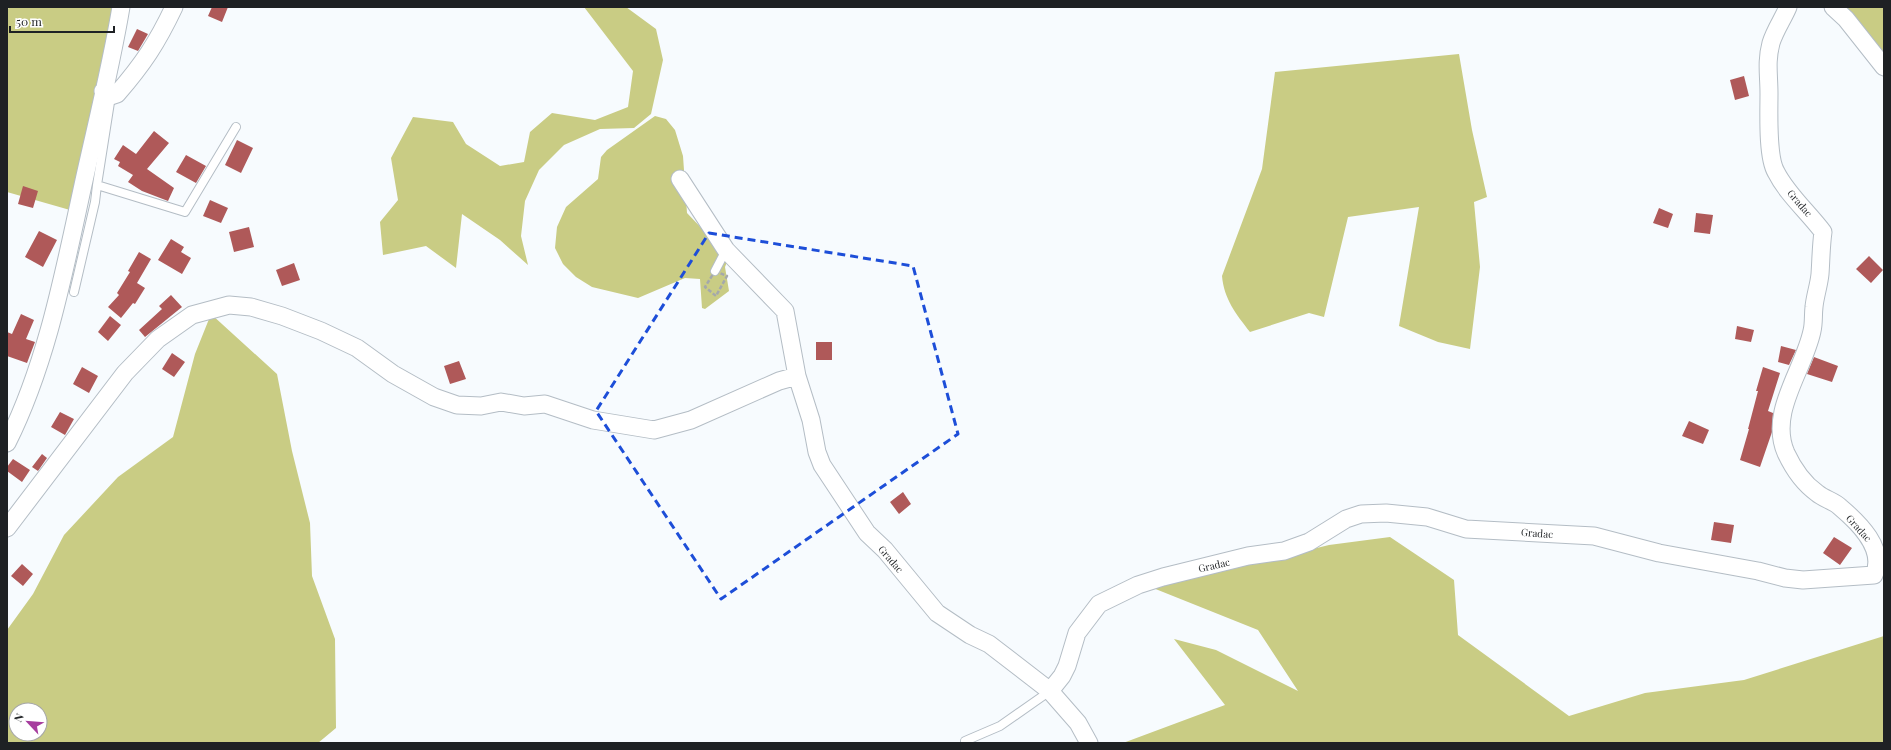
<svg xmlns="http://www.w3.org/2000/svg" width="1891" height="750" font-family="'Playfair Display',serif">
<rect width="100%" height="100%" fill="#f7fbfe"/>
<path fill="#c9cc84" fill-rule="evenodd" d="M9 7H113L70 210 7 192V11Z
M584 7H626L656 29 663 60 651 114 634 128 600 129 564 145 539 170 525 201 521 236 528 265 500 240 462 214 456 268 426 246 383 255 380 222 398 200 391 158 413 117 453 122 466 144 500 166 524 162 530 132 552 113 595 120 628 107 633 71Z
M1829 7H1884V74Z
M1459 54 1472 130 1487 197 1474 202 1480 267 1470 349 1438 342 1399 326 1419 207 1348 217 1324 317 1309 313 1250 332C1236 314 1224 299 1222 276L1262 169 1275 72Z
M655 116 666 119 675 130 683 156 687 213 729 257 725 267 729 291 705 309 702 308 700 279 685 278 638 298 592 287 576 277 563 264 555 248 557 227 566 207 598 179 601 157 607 150Z
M211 314 277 374 292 451 310 523 312 576 335 639 336 728 318 743H7V630L33 594 64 535 118 477 173 437 195 354ZM16 710H40V734H16Z
M1390 537 1454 580 1458 635 1569 716 1645 693 1744 680 1884 636V743H1123L1225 705 1174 639 1216 650 1298 691 1258 630 1153 588 1329 545Z"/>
<path fill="#af5959" d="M212 7H228L222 22 208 16Z
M137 29 148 34 138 51 128 47Z
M1744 76 1749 96 1735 100 1730 80Z
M154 131 169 143 147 169 174 188 168 201 142 191 128 182 133 175 118 166 120 162 114 159 123 145 136 154Z
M237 140 253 148 241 173 225 165Z
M186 155 206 166 196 183 176 172Z
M23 186 38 191 33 208 18 204Z
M210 200 228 208 221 223 203 216Z
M1659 208 1673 214 1668 228 1653 223Z
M1696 213 1713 215 1710 234 1694 232Z
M249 227 254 247 234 252 229 232Z
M39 231 57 240 43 267 25 257Z
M171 239 184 247 181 252 191 258 182 274 158 260Z
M139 252 151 259 137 283 145 288 135 304 133 303 121 318 108 307 119 295 117 293 130 272 128 271Z
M1869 256 1883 270 1871 283 1856 269Z
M294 263 300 280 282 286 276 270Z
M171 295 182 307 145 337 139 330 162 309 159 306Z
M21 314 34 320 26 339 35 342 27 363 7 356V332L12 334Z
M110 316 121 325 108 341 98 332Z
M1737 326 1754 330 1751 342 1735 339Z
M816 342H832V360H816Z
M1781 346 1796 350 1789 365 1778 362Z
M172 353 185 362 174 377 162 369Z
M1814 357 1838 366 1832 382 1807 374Z
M459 361 466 379 450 384 444 366Z
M82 367 98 376 89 393 73 384Z
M1763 367 1780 373 1768 411 1773 413 1772 432 1760 467 1740 460 1749 429H1748L1758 391H1756Z
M60 412 74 419 65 435 51 427Z
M1689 421 1709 430 1703 444 1682 436Z
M42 454 47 458 38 471 32 467Z
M13 459 30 470 22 482 7 471V467Z
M903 492 911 504 899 514 890 502Z
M1714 522 1734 525 1731 543 1711 540Z
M1834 537 1852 548 1840 565 1823 553Z
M22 564 33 574 23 586 11 576Z"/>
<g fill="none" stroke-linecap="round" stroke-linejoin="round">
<g stroke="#b4bdc5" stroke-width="10">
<path id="lane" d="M111 96 97 185 185 212 236 127
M715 271 726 250
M74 292 95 202 97 185
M965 741 1000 726 1050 691"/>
</g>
<g stroke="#b4bdc5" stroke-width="19">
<path id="street" d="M1833 7 1846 19 1884 67
M103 91 111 96 117 94C143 64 157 43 174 7
M797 376 811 420 817 452 822 465 867 533 885 550 937 613 970 635 989 644 1050 691 1062 676 1067 666 1077 633 1099 604 1138 585 1163 577 1248 556 1284 551 1309 542 1346 519 1361 514 1386 513 1427 517 1466 529 1594 536 1659 553 1758 571 1785 578 1803 580 1874 575C1886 549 1859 523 1840 507 1834 501 1824 499 1817 493 1803 483 1793 468 1786 453 1768 412 1804 370 1812 331 1814 323 1813 315 1814 307 1815 296 1819 285 1820 274 1821 260 1821 246 1823 232 1808 212 1787 194 1776 172 1767 157 1769 112 1769 94 1769 75 1766 62 1771 43 1775 30 1783 19 1788 7
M7 443C47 363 64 272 83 185 96 126 111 67 121 7
M7 528 125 373 158 339 192 315 229 305 251 307 282 316 321 331 357 348 393 374 434 397 457 405 481 406 501 402 524 406 545 404 593 420 654 430 691 420 779 381 797 376 785 311 726 250 680 179
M1050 691 1078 723 1089 743"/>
</g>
<path stroke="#a4a8ab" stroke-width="2.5" stroke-dasharray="4 2" stroke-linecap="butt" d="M715 271 727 276 716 296 705 287Z"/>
<use href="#lane" stroke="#fff" stroke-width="8"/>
<use href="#street" stroke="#fff" stroke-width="17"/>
</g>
<path fill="none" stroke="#1d4ed8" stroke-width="3" stroke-dasharray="8 5" stroke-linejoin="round" d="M709 233 913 266 958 434 721 599 596 411Z"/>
<g text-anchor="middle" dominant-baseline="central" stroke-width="3" stroke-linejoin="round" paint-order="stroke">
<g font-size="10" fill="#1e2124" stroke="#fff">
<text transform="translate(1800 203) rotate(49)">Gradac</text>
<text transform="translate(1859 528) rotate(48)">Gradac</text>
<text transform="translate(1537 533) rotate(4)">Gradac</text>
<text transform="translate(891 559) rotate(49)">Gradac</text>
<text transform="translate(1214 565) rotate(-13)">Gradac</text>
</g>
</g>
<rect width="1891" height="750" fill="none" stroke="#1e2124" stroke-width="16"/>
<g transform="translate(28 722) rotate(296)"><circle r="19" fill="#ffffff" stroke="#a5a6a7"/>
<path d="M0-3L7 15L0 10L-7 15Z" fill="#a63d9e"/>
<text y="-6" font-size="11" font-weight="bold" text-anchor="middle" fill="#1e2124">N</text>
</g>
<path d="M10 26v6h104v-6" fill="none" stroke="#1e2124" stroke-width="2"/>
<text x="16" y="26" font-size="12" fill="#1e2124" stroke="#ffffff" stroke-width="3" paint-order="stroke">50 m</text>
</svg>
